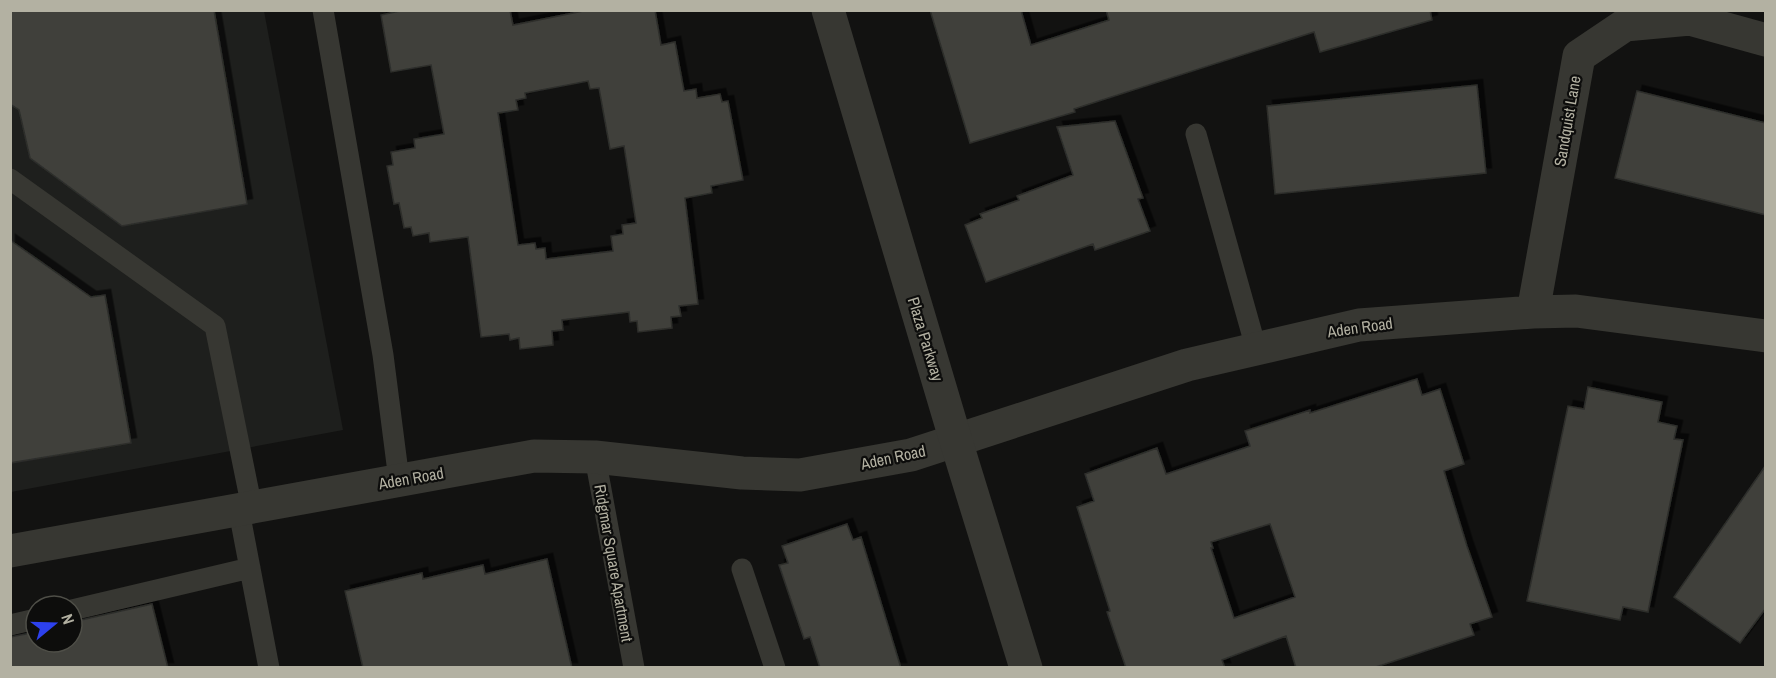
<svg xmlns="http://www.w3.org/2000/svg" width="1776" height="678" font-family="'Archivo Narrow',sans-serif">
<defs>
<filter id="shadow"><feDropShadow dx="5.5" dy="-5.5" stdDeviation="0" flood-color="#0009"/></filter>
</defs>
<rect width="100%" height="100%" fill="#121211"/>
<path fill="#1e1f1d" d="M10 11H264L343 430 11 492Z"/>
<path fill="#3f3f3b" stroke="#2d2e2b" stroke-width="1.5" fill-rule="evenodd" filter="url(#shadow)" d="M10 10H214L247 204 122 226 30 158 19 110 10 104Z
M404 10H510L513 25 588 10H655L661 45 675 42 684 91 696 89 697 98 720 94 722 102 728 101 743 180 711 186 712 193 685 198 698 304 679 306 681 316 671 317 672 328 638 332 637 321 630 322 629 312 562 320 563 330 552 331 553 345 520 349 519 338 510 340 509 334 481 337 468 237 430 242 429 233 413 236 411 227 404 228 399 203 394 204 387 166 393 165 391 152 415 148 414 139 444 134 431 65 391 72 381 15ZM588 81 590 89 599 88 610 149 624 146 636 223 622 225 623 234 611 236 613 251 546 259 545 248 536 249 535 243 518 245 498 113 518 110 516 100 526 98 525 93Z
M930 10H1021L1031 45 1109 20 1106 10H1430L1432 20 1320 52 1314 32 1074 109 1075 112 970 143Z
M1477 85 1486 173 1275 194 1267 106Z
M1637 91 1766 123V215L1615 178Z
M1115 121 1143 198 1138 199 1150 231 1095 250 1093 244 986 282 965 225 982 218 980 214 1019 200 1017 196 1073 175 1057 127Z
M10 240 91 297 105 295 131 443 10 463Z
M1417 379 1422 395 1440 389 1464 464 1444 471 1467 546 1492 617 1470 624 1474 635 1373 668H1296L1286 636 1222 660 1225 668H1126L1107 612 1110 611 1077 507 1094 501 1085 474 1157 448 1166 474 1250 446 1245 431 1310 410V413ZM1270 524 1295 597 1234 618 1211 548H1213L1211 542Z
M1588 387 1662 402 1658 422 1677 426 1674 439 1683 440 1648 612 1623 607 1620 620 1527 601 1568 406 1584 409Z
M1766 465V608L1740 643 1674 597Z
M847 524 853 540 861 537 901 668H820L810 637 804 639 779 565 788 563 782 546Z
M547 559 572 668H363L345 591 422 573 423 579 483 565 485 574Z
M152 604 168 668H10V637L36 632V642H72V622Z"/>
<g fill="none" stroke-linecap="round" stroke-linejoin="round">
<path stroke="#373732" stroke-width="21" d="M323 10 383 355 399 480
M1196 134 1256 348
M10 179 215 326 252 508
M595 457 634 668
M239 511 269 668
M742 569 775 668
M72 610 250 568
M10 625 36 619"/>
<path stroke="#373732" stroke-width="33" d="M1533 312 1579 56 1625 25 1690 19 1766 40
M10 551 534 456 595 457 742 473 800 475 911 455 1187 365 1359 325 1533 312 1576 311 1766 336"/>
<path stroke="#373732" stroke-width="33" d="M828 10 956 441 1026 668"/>
</g>
<g text-anchor="middle" dominant-baseline="central" stroke-width="4.5" stroke-linejoin="round" paint-order="stroke">
<g font-size="16" fill="#b3b1a2" stroke="#0d0d0c">
<text transform="translate(1567 121) rotate(-80)">Sandquist Lane</text>
<text transform="translate(1360 327) rotate(-8)">Aden Road</text>
<text transform="translate(926 339) rotate(73)">Plaza Parkway</text>
<text transform="translate(893 457) rotate(-12)">Aden Road</text>
<text transform="translate(411 478) rotate(-10)">Aden Road</text>
<text transform="translate(614 563) rotate(80)">Ridgmar Square Apartment</text>
</g>
</g>
<rect width="1776" height="678" fill="none" stroke="#b3b1a2" stroke-width="24"/>
<g transform="translate(54 624) rotate(71)"><circle r="28" fill="#0d0d0c" stroke="#4f4f48" stroke-width="1.5"/>
<path d="M0-4.5L10 22L0 15L-10 22Z" fill="#2d41ed"/>
<text y="-9" font-size="16" font-weight="bold" text-anchor="middle" fill="#b3b1a2">N</text>
</g>
</svg>
